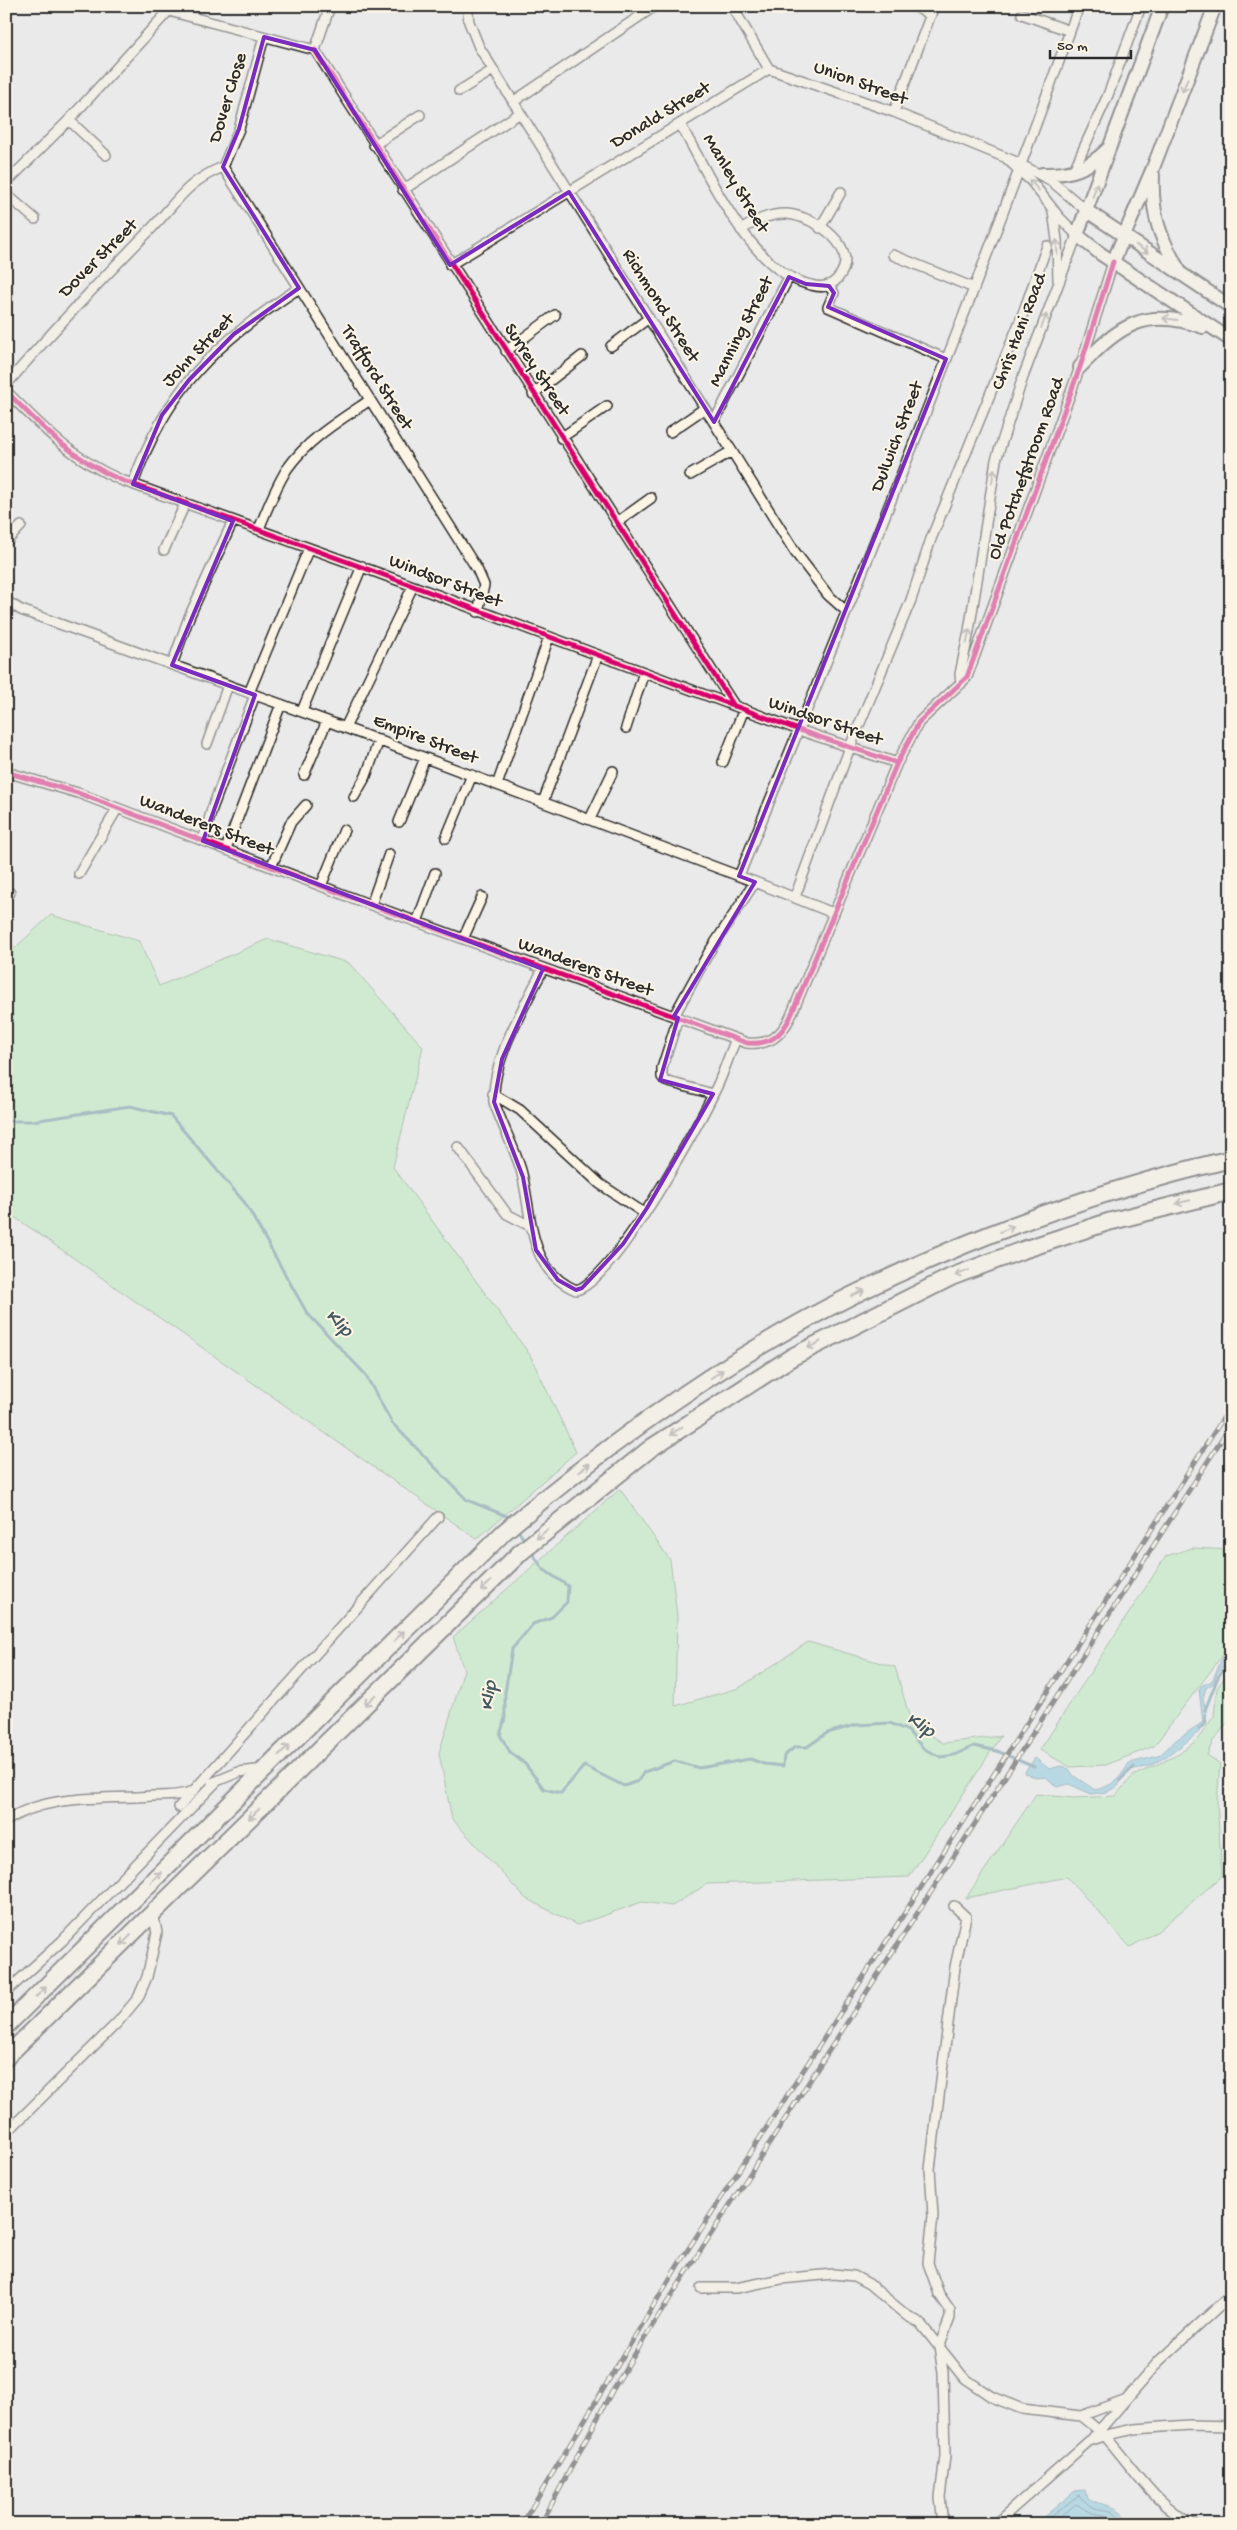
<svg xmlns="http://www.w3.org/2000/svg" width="1237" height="2530" font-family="'Gochi Hand',sans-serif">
<rect width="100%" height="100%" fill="#eaeaea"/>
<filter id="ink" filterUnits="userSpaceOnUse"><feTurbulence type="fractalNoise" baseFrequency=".02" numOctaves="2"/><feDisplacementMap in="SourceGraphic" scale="10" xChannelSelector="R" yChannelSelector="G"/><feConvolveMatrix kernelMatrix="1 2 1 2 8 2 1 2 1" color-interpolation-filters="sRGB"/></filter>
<g filter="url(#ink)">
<path fill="#afecb2" stroke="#6d8c6e" d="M51 915 139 941 159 986 268 939 349 963 423 1047 393 1167 530 1355 576 1452 477 1539 16 1218 6 1216V956Z
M620 1489 670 1560 677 1615 675 1706 739 1688 808 1642 895 1667 911 1722 943 1743 1001 1736 909 1877 707 1884 672 1906 642 1902 577 1925 525 1898 452 1819 439 1753 464 1670 453 1637Z
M1192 1548 1231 1550V1644L1154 1746 1106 1765 1070 1767 1040 1750 1166 1556Z
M1231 1669V1718L1213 1741 1207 1755 1220 1764 1217 1801 1222 1876 1158 1931 1130 1947 1067 1877 966 1898 1036 1794 1073 1798 1115 1796 1133 1776 1179 1754 1197 1740 1214 1716 1217 1688Z"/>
<path fill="#7dc4de" stroke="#5c8796" d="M1231 1645V1656L1217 1673 1214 1683 1206 1688 1203 1698 1207 1715 1199 1732 1172 1753 1150 1766 1126 1771 1118 1786 1107 1792 1091 1794 1069 1784 1057 1787 1046 1777 1037 1778 1024 1773 1035 1758 1049 1769 1061 1766 1069 1769 1074 1776 1095 1790C1114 1785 1119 1780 1129 1763L1159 1756 1176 1740 1203 1722 1199 1690 1201 1686 1212 1681 1224 1654Z
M1085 2490 1087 2498C1101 2507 1123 2503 1129 2524H1035L1075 2491Z"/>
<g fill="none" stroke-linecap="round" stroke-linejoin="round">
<path stroke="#4c6873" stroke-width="1" d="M1041 2524 1079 2495C1083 2500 1087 2506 1094 2508 1109 2512 1114 2507 1124 2524
M1051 2524 1076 2504 1091 2513 1108 2516 1116 2524"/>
<path stroke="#5c8796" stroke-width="3" d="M6 1121H33L130 1106 171 1116 245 1203 307 1313 365 1374 392 1423 467 1500 509 1517 511 1520
M516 1527 526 1543
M531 1551 543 1569 568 1586 567 1602 552 1617 533 1624 512 1649 505 1693V1718L500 1735 510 1752 525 1764 544 1789 561 1793 584 1766 624 1786 638 1781 644 1772 675 1761 699 1768 750 1759 764 1764 783 1766 784 1756 795 1747H807L827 1733 856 1725 890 1723 908 1731 924 1749 941 1757 954 1755 974 1746 997 1751 1034 1767
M1205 1710 1218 1677 1231 1658
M1199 1729 1206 1723 1205 1716
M1120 1780 1134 1767"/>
<g stroke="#2b2b2b" stroke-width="12">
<path id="street" d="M161 6 169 11 315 50
M467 6 469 22 479 47 795 552 828 595 846 611
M732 6 769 69 894 112 1014 161 1050 180 1087 211
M913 6 931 15
M1022 14 1070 31
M315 50 734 705
M315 50 330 6
M459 91 493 70
M513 102 655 6
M894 112 934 6
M69 120 106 155
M680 124C709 174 750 272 811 285 821 288 831 287 838 278 863 248 814 216 787 214 770 213 755 221 741 230
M374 145 420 115
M223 167 477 569 484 585 478 612
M223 167 239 129 264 37
M1073 172 1108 95 1141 6
M6 183 69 120 173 6
M403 190 520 113
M6 194 35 219
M1053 211 1057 240 1058 280
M820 228 841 192
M893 255 974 288
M450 265 769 69
M829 286 834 293 828 307 946 359
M611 346 649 318
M506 351 555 315
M6 385C52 331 100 281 149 231 176 204 185 182 223 167
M6 391C43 428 72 459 121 480L381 574 799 730 897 763
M533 394 582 356
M714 422 789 277
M670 432 705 408
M561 438 607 406
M690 475 732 451
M133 484C166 388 217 343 299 288
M616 523 651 498
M259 529C267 509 275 488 287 469 308 439 340 420 370 400
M6 542 21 526
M164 550 185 504
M6 601 21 610 327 721 755 882 833 913
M172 665 189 617 233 521
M961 684 960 674 969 631 996 460 1023 377 1077 235 1059 217 1031 181 1008 160
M249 693 309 548
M302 711 362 566
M345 728 413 586
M626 728 644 672
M207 744 228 685
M723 762 744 709
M6 772 78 793 371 905 747 1043C769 1045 780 1037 790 1018L897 763 919 722 967 677 1080 367 1113 262
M304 775 327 721
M497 785 549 637
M354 797 366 776 379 740
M543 802 598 655
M590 819 613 771
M399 822 425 758
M446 838 472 775
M203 841 212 809 255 695
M226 849 281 704
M271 867 291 822 306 805
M79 874 117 809
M739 876C857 588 974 299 1079 6
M321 886 344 830
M6 890 10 893
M795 897 850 747 911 600 931 539 1022 316 1047 246
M371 905 389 854
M417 922 435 873
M463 939 482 897
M543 969C525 1006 491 1060 494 1102 502 1125 514 1147 521 1170 533 1214 526 1269 576 1290 613 1282 702 1120 719 1082 725 1068 730 1053 736 1039
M674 1016 709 952 755 882
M678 1018 662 1068V1077L665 1081 713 1094
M493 1094 520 1110 600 1184 644 1213
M458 1147 507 1214 530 1226
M212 1783 239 1772 264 1769
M179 1807 438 1517
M6 1821C47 1793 105 1800 152 1796 165 1796 181 1796 194 1791
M6 1992 62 1941 217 1781
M6 2133 118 2022 138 1998 147 1977 157 1933 153 1913
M701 2288H736L781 2279 833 2274 854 2276 869 2284 906 2315 920 2323 964 2378 992 2397 1022 2409 1081 2416 1124 2400
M1081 2416C1089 2423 1098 2429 1105 2436 1132 2466 1156 2507 1193 2524
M1091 2440 1159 2361 1231 2295
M943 2524 940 2497 945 2456 943 2372 939 2347 950 2318V2310L939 2294 928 2263 933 2216 930 2169 955 1967 966 1917 954 1906
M995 2524 1089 2441 1110 2434 1135 2429 1189 2425 1231 2426"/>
</g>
<g stroke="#2b2b2b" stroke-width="16">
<path id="secondary" d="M1162 6 1077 235 1101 254 1231 340
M1042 174C1070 175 1088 169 1108 149
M1153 175C1151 215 1160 238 1180 272
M1087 211 1231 307
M1113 262 1153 168 1215 6
M1080 367C1119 326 1145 306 1203 327"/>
</g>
<g stroke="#2b2b2b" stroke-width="20">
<path id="highway" d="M6 2026 504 1532C610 1442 725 1359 849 1297 970 1237 1100 1190 1231 1159
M6 2057 521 1552 651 1448 792 1357 951 1277 1020 1251 1108 1222 1231 1191"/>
</g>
<use href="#street" stroke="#fcf5e5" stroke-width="9"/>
<use href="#secondary" stroke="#fcf5e5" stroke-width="12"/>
<use href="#highway" stroke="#fcf5e5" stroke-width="16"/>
<g stroke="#2b2b2b" stroke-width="5">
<path id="rail" d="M522 2524 678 2265 1231 1406
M541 2524 612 2391 654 2323 1231 1425"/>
</g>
<use href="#rail" stroke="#fcf5e5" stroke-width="3" stroke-dasharray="9" stroke-linecap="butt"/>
<g stroke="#fcf5e5" stroke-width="8">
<path id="cycleway" d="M315 50 734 706
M6 391C43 428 72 459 121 480L381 574 799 730 897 763
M6 772 78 793 371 905 747 1043C769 1045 780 1037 790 1018L897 763 919 722 967 677 1080 367 1113 262"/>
</g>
<use href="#cycleway" stroke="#d6006c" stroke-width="5"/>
</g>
<defs><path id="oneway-shaft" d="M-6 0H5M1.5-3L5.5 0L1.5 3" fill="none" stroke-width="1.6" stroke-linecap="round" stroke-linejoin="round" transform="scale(1.25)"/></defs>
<g stroke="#949088">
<use href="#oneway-shaft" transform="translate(1185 85) rotate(111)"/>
<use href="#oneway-shaft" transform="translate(1034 185) rotate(-132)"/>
<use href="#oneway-shaft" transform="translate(1095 190) rotate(-71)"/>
<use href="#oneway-shaft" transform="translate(1057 247) rotate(-94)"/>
<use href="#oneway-shaft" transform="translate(1142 249) rotate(34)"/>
<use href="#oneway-shaft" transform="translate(1170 319) rotate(-172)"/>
<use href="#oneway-shaft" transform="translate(1044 321) rotate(-69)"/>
<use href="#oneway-shaft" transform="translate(993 476) rotate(-80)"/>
<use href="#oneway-shaft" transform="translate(968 636) rotate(-80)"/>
<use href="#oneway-shaft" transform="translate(1183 1202) rotate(166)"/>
<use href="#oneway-shaft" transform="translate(1007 1229) rotate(-22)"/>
<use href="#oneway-shaft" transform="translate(962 1273) rotate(158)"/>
<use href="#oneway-shaft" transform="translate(858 1293) rotate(-24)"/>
<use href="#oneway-shaft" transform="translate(814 1345) rotate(152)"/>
<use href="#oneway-shaft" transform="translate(717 1374) rotate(-34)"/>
<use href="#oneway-shaft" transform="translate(676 1431) rotate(147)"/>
<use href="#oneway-shaft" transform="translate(584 1468) rotate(-37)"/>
<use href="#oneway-shaft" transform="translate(542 1534) rotate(140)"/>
<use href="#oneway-shaft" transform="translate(486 1586) rotate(136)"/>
<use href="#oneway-shaft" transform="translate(399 1636) rotate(-45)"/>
<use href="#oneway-shaft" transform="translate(370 1700) rotate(136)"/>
<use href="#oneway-shaft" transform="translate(284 1750) rotate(-45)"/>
<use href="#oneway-shaft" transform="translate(254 1814) rotate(136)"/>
<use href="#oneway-shaft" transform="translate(156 1877) rotate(-45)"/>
<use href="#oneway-shaft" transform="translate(126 1940) rotate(135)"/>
<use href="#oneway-shaft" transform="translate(41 1992) rotate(-45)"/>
</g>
</g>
<path d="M0 0H1237V2530H0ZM264 37 315 50 450 265 569 192 714 422 789 277 806 284 829 286 834 293 828 307 946 359 739 876 755 882 674 1016 678 1018 660 1080 713 1094 647 1208 623 1244 582 1288 576 1290 558 1280 536 1250 523 1177 494 1102 502 1059 543 969 203 841 255 695 172 665 233 521 133 484 162 415 189 380 234 334 299 288 223 167 239 129Z" fill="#eaeaea" fill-opacity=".55" fill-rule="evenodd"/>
<path fill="none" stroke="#7b2cbf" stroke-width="4" stroke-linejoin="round" d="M264 37 315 50 450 265 569 192 714 422 789 277 806 284 829 286 834 293 828 307 946 359 739 876 755 882 674 1016 678 1018 660 1080 713 1094 647 1208 623 1244 582 1288 576 1290 558 1280 536 1250 523 1177 494 1102 502 1059 543 969 203 841 255 695 172 665 233 521 133 484 162 415 189 380 234 334 299 288 223 167 239 129Z"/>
<g text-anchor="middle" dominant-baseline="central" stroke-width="4" stroke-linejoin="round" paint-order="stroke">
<g font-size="19" fill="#2b2b2b" stroke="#fcf5e5">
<text transform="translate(860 84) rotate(20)">Union Street</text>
<text transform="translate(229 98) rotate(-73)">Dover Close</text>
<text transform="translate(661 116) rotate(-31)">Donald Street</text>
<text transform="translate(735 184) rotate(59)">Manley Street</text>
<text transform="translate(99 259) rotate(-45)">Dover Street</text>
<text transform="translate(660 306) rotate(58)">Richmond Street</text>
<text transform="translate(742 332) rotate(-63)">Manning Street</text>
<text transform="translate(1020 332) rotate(-69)">Chris Hani Road</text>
<text transform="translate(199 351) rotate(-46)">John Street</text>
<text transform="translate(536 370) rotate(57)">Surrey Street</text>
<text transform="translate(376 378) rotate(58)">Trafford Street</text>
<text transform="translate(898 437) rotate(-69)">Dulwich Street</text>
<text transform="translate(1027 469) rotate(-70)">Old Potchefstroom Road</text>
<text transform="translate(445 582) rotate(21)">Windsor Street</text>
<text transform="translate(825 722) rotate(19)">Windsor Street</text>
<text transform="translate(425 740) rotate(21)">Empire Street</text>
<text transform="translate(206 826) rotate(21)">Wanderers Street</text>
<text transform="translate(585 968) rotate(20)">Wanderers Street</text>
</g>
<g font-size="20" font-style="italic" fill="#445961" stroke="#fcf5e5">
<text transform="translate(338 1324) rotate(46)">Klip</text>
<text transform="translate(490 1696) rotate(-82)">Klip</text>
<text transform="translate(920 1726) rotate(35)">Klip</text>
</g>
</g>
<rect width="1237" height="2530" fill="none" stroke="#fcf5e5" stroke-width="25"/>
<rect x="12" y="12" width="1212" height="2505" fill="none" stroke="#2b2b2b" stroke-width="2" filter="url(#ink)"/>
<path d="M1050 50v8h81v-8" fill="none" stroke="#2b2b2b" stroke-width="2.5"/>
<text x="1057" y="50" font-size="15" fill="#2b2b2b" stroke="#fcf5e5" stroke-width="4" paint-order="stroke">50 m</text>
</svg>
